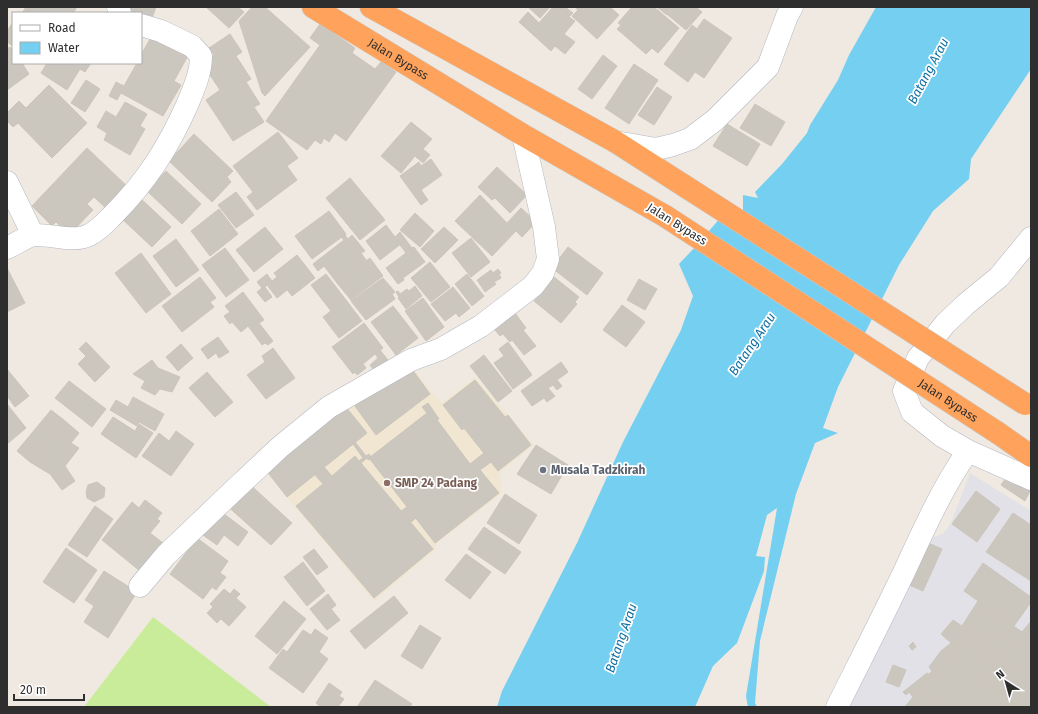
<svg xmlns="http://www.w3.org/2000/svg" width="1038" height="714" font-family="'Fira Sans',sans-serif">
<rect width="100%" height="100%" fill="#efe9e1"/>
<path fill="#e3e1e8" d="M970 473 1031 511V707H845L927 539 943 534 951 523Z"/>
<path fill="#f0e6d1" d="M409 363 432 393 442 403 475 377 534 445 500 472 501 494 436 544 435 550 374 601 264 470Z"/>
<path fill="#c9ec9a" d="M153 617 271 707H84Z"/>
<path fill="#75cff0" d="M876 7H1031V69L971 159 969 179 933 211 899 265 838 387 823 428 838 433 815 443 796 494 760 641 755 703 757 707H748L746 696 777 508 767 515 756 556 765 557 764 571 737 643 713 666 695 707H497L502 691 577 543 623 442 681 330 693 296 679 264 697 245 721 217 743 210V195L758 198 755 192 782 164 807 133 810 125 838 80 849 55Z"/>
<path fill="#cbc7bf" stroke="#cbc5ba" d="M26 7H33L35 9 36 7H77L73 13H22Z
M126 7H156L151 21 141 17V13H129Z
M206 7H238L244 12 229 28Z
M252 7H265L310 47 265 96 262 93 239 21Z
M528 7H550L540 18Z
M553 7H565L573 13 569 17 575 21 564 34 575 42 565 54 555 46 551 51 519 22 528 12 539 23Z
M575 7H610L619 15 597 39 572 16 578 10Z
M632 7H654L679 28 658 53 652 48 646 54 617 29 621 25 618 23Z
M657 7H674L667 15Z
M675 7H696L702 12 686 30 668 15Z
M704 19 732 38 704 78 695 72 688 82 664 64 692 25 697 29Z
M13 22V46L7 42V31Z
M320 24 355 48 352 53 375 69 381 62 396 72 346 141 335 133 329 142 324 138 321 144 315 140 307 150 266 121 320 45 310 38Z
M154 32 190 52 174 81 181 85 163 116 121 93 117 100 109 96 116 82 124 86 137 63H141V55Z
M230 34 242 52 236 56 251 79 246 82 260 104 254 107 264 122 233 141 206 100 220 90 202 63 214 55 209 48Z
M10 47 13 51V63H22L29 74 7 90V49Z
M603 55 617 66 592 99 578 89Z
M47 63H91L85 72 80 69 67 90 41 73Z
M634 64 658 80 629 124 605 108Z
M86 80 100 89 85 112 71 103Z
M49 85 87 123 52 158 18 123 13 127 7 121V113L19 101 26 108Z
M657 87 672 97 654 125 638 115Z
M125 102 147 114 140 126 145 129 130 155 104 140 107 133 97 127 106 111 116 117Z
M755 104 785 122 771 146 740 128Z
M411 122 432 139 423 149 430 155 423 163 415 156 401 173 381 156Z
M727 124 760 144 747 166 713 146Z
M278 132 298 158 287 166 297 180 257 210 247 197 253 192 233 166Z
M194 134 233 171 227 177 231 182 212 202 169 161Z
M87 148 129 188 108 210 94 197 87 204 93 210 69 235 56 222 52 226 32 206Z
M431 159 442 175 421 190 428 200 421 205 400 176 419 162 421 166Z
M497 167 527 195 510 213 495 198 492 200 478 187Z
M166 171 201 204 182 224 147 191Z
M350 178 385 220 360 240 326 198Z
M236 192 254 215 236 228 218 205Z
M480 195 507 223 521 208 536 222 522 237 516 231 492 256 455 221Z
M139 197 171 227 152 247 120 217Z
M219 209 238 234 210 256 191 231Z
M329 211 346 234 312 259 295 236Z
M415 213 434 231 420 247 400 230Z
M386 225 395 237 400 232 406 240 380 260 366 241Z
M265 227 283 249 254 272 236 250Z
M444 227 458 240 435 263 421 249Z
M345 235 348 239 352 235 365 251 361 253 366 260 337 283 324 266 318 271 313 264 344 240 341 237Z
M471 238 490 262 471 277 452 253Z
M176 239 199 270 176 287 153 256Z
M406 240 412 248 414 247 425 262 403 278 404 280 398 284 386 268 406 253 400 245Z
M568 247 603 273 587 295 552 268Z
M225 248 249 280 226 297 202 265Z
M141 253 171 294 146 313 115 273Z
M297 255 315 278 292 296 274 273Z
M370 258 383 276 351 300 337 283Z
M430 262 450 287 431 302 411 278Z
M7 268 25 303 7 312Z
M498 269 501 273 499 274 501 278 494 282 496 284 485 292 477 280 491 270 493 273Z
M267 274 272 281 277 277 287 290 277 298 267 285 265 287 272 297 265 302 257 292 262 288 257 282Z
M326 274 362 321 339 338 323 317 331 311 311 285Z
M467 274 484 296 472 306 455 284Z
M200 277 216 298 210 302 214 307 182 332 162 306Z
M554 277 579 297 575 302 577 304 561 323 534 301Z
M383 278 395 292 392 294 395 299 366 320 351 301Z
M639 279 657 289 645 310 627 300Z
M415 286 422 296 406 309 398 298 399 297 396 292 398 291 400 294 407 289 409 291Z
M453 287 470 308 459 317 456 313 445 321 431 304Z
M243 292 264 320 259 323 273 341 268 345 265 343 262 345 248 326 241 332 232 322 230 324 224 316 230 312 225 306Z
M423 298 444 327 426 341 405 311Z
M622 305 645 322 626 347 603 330Z
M393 306 418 338 396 355 371 322Z
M515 313 526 328 523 330 536 346 524 355 512 340 510 342 503 334 500 336 495 330Z
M364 323 383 348 380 350 391 364 377 374 370 365 378 358 375 354 363 364 366 368 357 375 355 372 353 374 332 347Z
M218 337 229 352 219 358 216 353 208 359 201 349Z
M86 342 110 367 95 382 78 364 86 356 79 349Z
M508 342 532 375 513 389 494 363 504 356 499 349Z
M181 344 193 358 178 371 166 357Z
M273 348 295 378 266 399 247 375 265 362 262 356Z
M484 355 512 391 498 402 470 366Z
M152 360 158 368 180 377 172 392 160 389 155 395 141 388 145 381 133 374Z
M561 362 568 372 557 380 562 386 557 390 553 385 548 388 555 396 547 402 544 398 532 406 521 391Z
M409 365 430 394 376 435 355 406Z
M7 369 29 396 15 407 7 396Z
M207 372 233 402 215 417 189 388Z
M475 380 505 417 508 415 531 445 498 471 464 428 462 430 443 405Z
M69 381 106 409 92 427 55 398Z
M133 397 164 414 155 431 139 422 137 426 110 410 116 400 128 407Z
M428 403 439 419 437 420 470 464 484 453 491 462 480 470 499 493 435 543 369 458 427 413 422 407Z
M7 404 26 428 7 444Z
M345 406 367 433 287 497 266 470Z
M51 410 64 420 30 462 17 451Z
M113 417 135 431 139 424 153 433 136 458 101 434Z
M64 420 79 433 71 443 79 448 65 466 75 481 62 490 50 474 30 462Z
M176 431 194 444 171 476 142 456 159 433 169 441Z
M355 442 366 456 369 454 371 457 370 459 368 460 367 458 361 463 359 461 363 458 353 444Z
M536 445 568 465 551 494 517 474Z
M355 456 433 549 374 598 296 506 323 484 315 475 324 467 332 476Z
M1008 475 1031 489 1025 501 1001 485Z
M246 481 292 523 271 545 225 504Z
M97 482 105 488 104 497 94 502 87 498 86 492 88 485Z
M976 491 1000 509 977 542 952 524Z
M505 494 537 515 519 544 487 523Z
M145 500 162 513 157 519 160 521 150 533 163 543 140 571 102 540 132 502 139 508Z
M95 506 113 519 87 557 68 545Z
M407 507 416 518 411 522 401 511Z
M220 511 248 532 238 546 224 535 217 545 203 535Z
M1013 513 1031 525V581L986 552Z
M484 527 521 552 505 574 468 549Z
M197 538 228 561 220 573 226 577 216 590 212 587 203 599 170 574Z
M926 542 942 549 923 591 907 584Z
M66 548 97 570 74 603 43 582Z
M314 549 328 567 317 575 303 557Z
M466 554 491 572 470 599 445 580Z
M303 562 325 591 307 606 284 577Z
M983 563 1031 597V602L1014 626 964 591Z
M104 571 137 592 108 638 84 622 94 606 85 600Z
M224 589 230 594 234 589 240 594 236 598 246 607 229 626 221 619 217 623 207 613 213 607 210 604Z
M328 594 336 605 331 609 340 620 327 630 310 609Z
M394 596 408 613 365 649 350 631Z
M284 601 306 619 277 654 255 636Z
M978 601 1022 632 994 665 961 638 920 689 943 707H905L913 697 909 692 906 695 903 692 927 673 929 674 932 671 929 667 941 651 951 643 941 634 953 620 962 626Z
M979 610 995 620 979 643 963 632Z
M1000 616 1013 625 996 653 982 646Z
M1031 621V707H1018L983 679Z
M420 625 441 638 422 669 401 656Z
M315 629 328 638 319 652 328 659 303 693 269 668 283 649 287 652 303 630 311 635Z
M961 638 994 665 983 679 1018 707H943L920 689Z
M913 642 916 647 912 650 909 646Z
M1007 661 1031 679V694L1026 700 995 677Z
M893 665 906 670 899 687 886 682Z
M375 680 412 704 409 707H357Z
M329 683 342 692 339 696 344 699 338 707H321L316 703Z"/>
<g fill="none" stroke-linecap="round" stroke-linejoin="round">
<g stroke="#b4b7c1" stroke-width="23">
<path id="minor" d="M118 7 120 13
M616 142 656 149 673 145 690 139 715 120 768 67 787 16 792 7
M7 182 33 235
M7 248C14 245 27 236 34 235 51 234 74 243 89 235 98 231 105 223 112 216 147 181 168 148 188 103 194 88 201 73 201 56L192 46 161 31 141 25
M968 451 942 436 912 412 904 391 918 358 945 324 966 304 999 277 1031 238
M140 586 166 555 233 491 280 447 329 407 411 360 441 349 481 326 533 286 543 273 548 259 544 227 523 135
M837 707C860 661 883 616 905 570 924 529 942 488 968 451L1031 479"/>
</g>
<g stroke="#c9c9c9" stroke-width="23">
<g id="highway">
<path id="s1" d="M313 7 523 135 665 216"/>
<path d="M371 7 616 142 683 185"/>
<path d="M998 433 1031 456"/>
</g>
</g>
<use href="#minor" stroke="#fff" stroke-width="22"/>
<use href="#highway" stroke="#ffa35c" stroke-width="22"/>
<g stroke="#c9c9c9" stroke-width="23" stroke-linecap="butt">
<g id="highway-bridge">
<path d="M683 185 1025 404"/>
<path id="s2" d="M665 216 998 433"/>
</g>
</g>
<use href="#highway-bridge" stroke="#ffa35c" stroke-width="22"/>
</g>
<circle fill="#6b7280" stroke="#fff" stroke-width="1.5" cx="543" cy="470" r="4"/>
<circle fill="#8d6e63" stroke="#fff" stroke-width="1.5" cx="387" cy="483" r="4"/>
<g text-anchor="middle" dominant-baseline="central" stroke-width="3.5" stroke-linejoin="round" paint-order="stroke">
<g font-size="12" fill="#2e2e2e" stroke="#fff">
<text stroke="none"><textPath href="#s1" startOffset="100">Jalan Bypass</textPath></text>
<text transform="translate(677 224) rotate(32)">Jalan Bypass</text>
<text stroke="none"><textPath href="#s2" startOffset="338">Jalan Bypass</textPath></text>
</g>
<g font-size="12" font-weight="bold" fill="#5b616d" stroke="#fff" text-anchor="start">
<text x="551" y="470">Musala Tadzkirah</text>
</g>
<g font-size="12" font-weight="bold" fill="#785e54" stroke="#fff" text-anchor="start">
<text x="395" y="483">SMP 24 Padang</text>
</g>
<g font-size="13" font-style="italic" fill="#0d6fa3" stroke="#fff">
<text transform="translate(928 71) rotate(-62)">Batang Arau</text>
<text transform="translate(752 344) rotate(-56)">Batang Arau</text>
<text transform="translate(621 638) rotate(-71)">Batang Arau</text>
</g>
</g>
<rect width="1038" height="714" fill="none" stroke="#2e2e2e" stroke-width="16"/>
<rect x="12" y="12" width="130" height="52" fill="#ffffff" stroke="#ababab"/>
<rect x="20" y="25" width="20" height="6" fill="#ffffff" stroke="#ababab"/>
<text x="48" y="32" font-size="12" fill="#2e2e2e">Road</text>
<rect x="20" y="42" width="20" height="12" fill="#75cff0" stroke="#ababab"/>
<text x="48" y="52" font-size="12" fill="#2e2e2e">Water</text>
<g transform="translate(1006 682) rotate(323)" stroke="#ffffff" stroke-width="3" paint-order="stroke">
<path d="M0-3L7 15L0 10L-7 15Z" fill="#2e2e2e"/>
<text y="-6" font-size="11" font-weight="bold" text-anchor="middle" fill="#2e2e2e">N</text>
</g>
<path d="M14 694v6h70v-6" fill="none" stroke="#2e2e2e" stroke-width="2"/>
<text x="20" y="694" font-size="12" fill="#2e2e2e" stroke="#ffffff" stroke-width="3" paint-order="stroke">20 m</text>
</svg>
